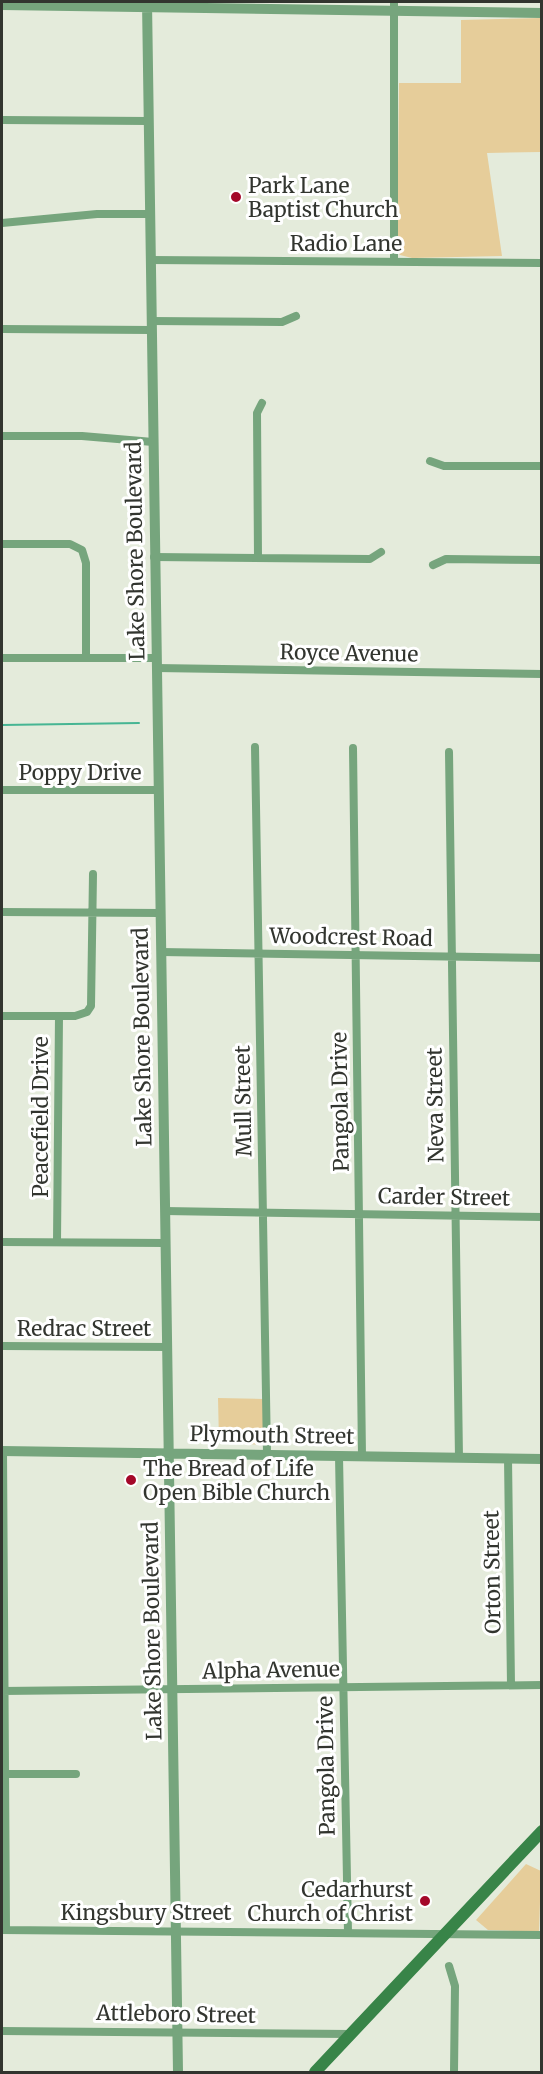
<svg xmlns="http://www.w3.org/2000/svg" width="543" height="2074" font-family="Merriweather,serif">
<rect width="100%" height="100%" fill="#e4ebdb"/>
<path fill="#e6cd9a" d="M541 18V152L487 153 502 256 412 258 400 255 397 251 399 83H461V20Z
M218 1398 263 1399 264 1445 219 1442Z
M526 1864 541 1871 539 1932 488 1930 476 1920Z"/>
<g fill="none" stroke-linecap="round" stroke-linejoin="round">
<path stroke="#46b593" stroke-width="2" d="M2 725 139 723"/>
<path stroke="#76a57d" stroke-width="8" d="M2 120 148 121
M2 223 97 214H149
M150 260 542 263
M394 261V2
M151 321 282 322 296 316
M2 329 151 330
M2 436H82L153 442
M430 461 444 466H542
M2 544H70L82 550 86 563V658
M154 557 370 559 381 552
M258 558 257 413 262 403
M433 565 446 559 542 560
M2 658H156
M156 668 542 674
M255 747 267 1454
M353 748 362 1456
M449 752 459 1458
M2 790H158
M2 912 160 913
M161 952 542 958
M2 1016H75L87 1012 91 1006 93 874
M165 1211 542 1217
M2 1242 165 1243
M57 1242 59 1016
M2 1346 167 1347
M3 1451 6 1930
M339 1456 348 1932
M508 1458 511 1685
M2 1691 542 1685
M5 1774H76
M2 1930 542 1935
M449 1966 455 1986 454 2072
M2 2031 350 2034"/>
<path stroke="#76a57d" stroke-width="10" d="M147 2 178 2072
M2 5 542 13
M2 1451 542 1459"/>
<path stroke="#388448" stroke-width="12" d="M315 2072 542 1831"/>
</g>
<g fill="#a40829" stroke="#fff" stroke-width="2">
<circle cx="236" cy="197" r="6"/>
<circle cx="131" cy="1480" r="6"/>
<circle cx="425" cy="1901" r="6"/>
</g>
<g text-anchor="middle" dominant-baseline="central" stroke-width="6" stroke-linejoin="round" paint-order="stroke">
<g font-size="21" fill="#32352f" stroke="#fff" text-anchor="start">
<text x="248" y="185">Park Lane<tspan x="248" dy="24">Baptist Church</tspan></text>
<text x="143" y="1468">The Bread of Life<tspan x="143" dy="24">Open Bible Church</tspan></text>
<text x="413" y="1889" text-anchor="end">Cedarhurst<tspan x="413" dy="24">Church of Christ</tspan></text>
</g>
<g font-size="21" fill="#32352f" stroke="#fff">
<text x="346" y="243">Radio Lane</text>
<text transform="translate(135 551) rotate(-91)">Lake Shore Boulevard</text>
<text transform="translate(349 653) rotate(1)">Royce Avenue</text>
<text x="80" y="772">Poppy Drive</text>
<text transform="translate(351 937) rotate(1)">Woodcrest Road</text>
<text transform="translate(142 1037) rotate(-91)">Lake Shore Boulevard</text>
<text transform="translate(243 1101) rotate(-91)">Mull Street</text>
<text transform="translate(340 1102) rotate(-91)">Pangola Drive</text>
<text transform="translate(435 1105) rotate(-91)">Neva Street</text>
<text transform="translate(40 1117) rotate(-90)">Peacefield Drive</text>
<text transform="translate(444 1197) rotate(1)">Carder Street</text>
<text x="84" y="1328">Redrac Street</text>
<text transform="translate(272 1435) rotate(1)">Plymouth Street</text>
<text transform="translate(492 1572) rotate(-91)">Orton Street</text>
<text transform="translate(152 1631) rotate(-91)">Lake Shore Boulevard</text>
<text transform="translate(271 1670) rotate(-1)">Alpha Avenue</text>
<text transform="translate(326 1766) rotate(-91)">Pangola Drive</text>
<text x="146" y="1912">Kingsbury Street</text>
<text transform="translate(176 2014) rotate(1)">Attleboro Street</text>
</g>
</g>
<rect width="543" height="2074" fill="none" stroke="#32352f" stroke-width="6"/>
</svg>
